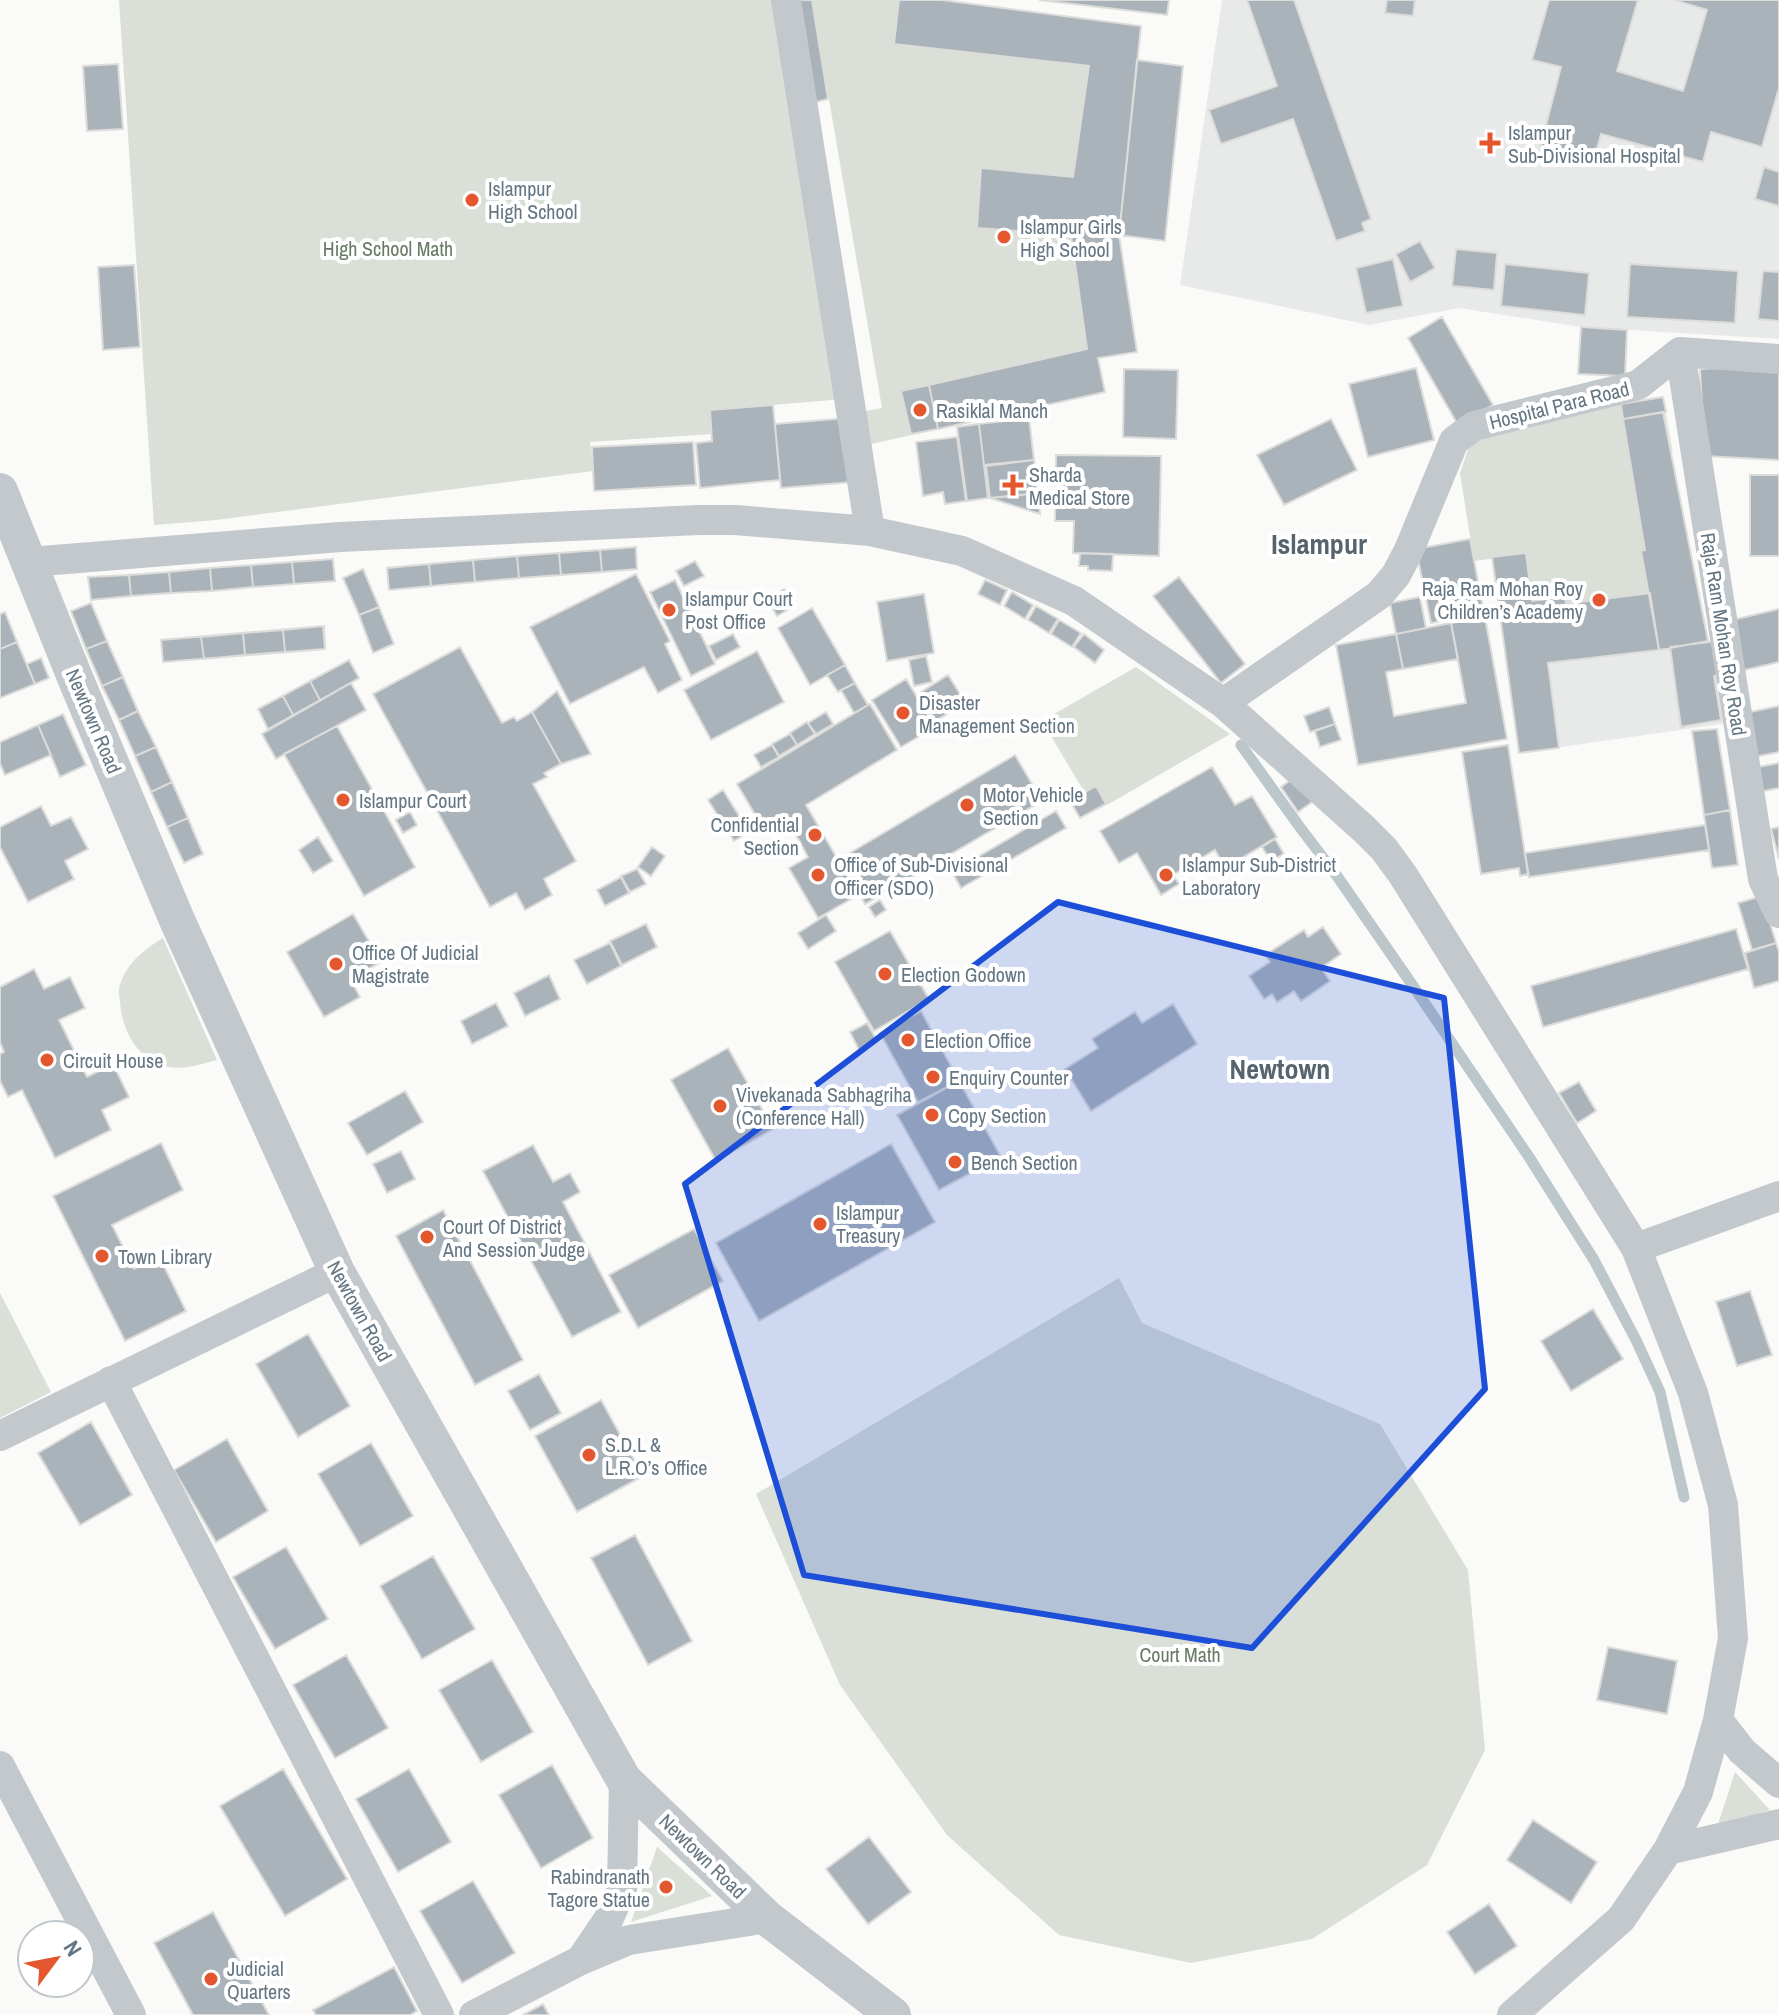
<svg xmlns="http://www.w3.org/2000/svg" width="1779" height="2015" font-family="'Archivo Narrow',sans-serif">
<rect width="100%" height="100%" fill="#fafaf8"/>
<path fill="#e8e9e9" d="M1222 0H1779V339L1581 327 1459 308 1369 325 1180 285Z
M1663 397 1673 451 1671 452 1708 641H1717L1729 723 1519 753 1492 559H1474L1460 473 1621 404Z"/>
<path fill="#dadfd7" d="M119 0H778L844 399 710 410 712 434 590 442 593 471 216 520 154 525Z
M812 0H899L895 44 1089 66 1073 177 977 228 1071 235 1087 349 929 385 938 429 867 445 861 412 882 408Z
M1621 404 1645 550 1641 552 1650 593 1566 604 1565 597 1532 601 1526 554 1474 561 1460 473 1469 447 1489 434Z
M1136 667 1230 734 1107 805 1096 787 1085 793 1042 721Z
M163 938 217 1060C202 1064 184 1070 168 1067 138 1061 121 1029 120 1001 119 994 118 988 121 982 128 962 145 949 163 938Z
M1119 1278 1142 1323 1380 1424 1468 1570 1485 1750 1427 1865 1312 1939 1191 1963 1059 1935 947 1835 840 1685 756 1494Z
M0 1293 51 1392 0 1418Z
M1735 1772 1770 1810 1717 1827Z
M657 1847 712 1896 631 1922Z"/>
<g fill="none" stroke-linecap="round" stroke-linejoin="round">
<path stroke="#bbc7cb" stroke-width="11" d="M1241 745 1299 826 1337 876 1422 999 1529 1157 1594 1260 1636 1340 1660 1392 1684 1497"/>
</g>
<path fill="#aab3b9" stroke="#dcdcda" stroke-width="2" d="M796 0H812L828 99 812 103Z
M899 0H942L1141 26 1119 235 1137 352 1098 358 1105 392 938 429 929 385 1087 349 1071 235 977 228 981 168 1073 177 1089 66 894 44Z
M1039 0H1169L1167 15Z
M1247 0H1294L1371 219 1362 223 1365 231 1336 241 1293 119 1221 144 1209 110 1277 86Z
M1387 0H1415L1413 16 1385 13Z
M1549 0H1638L1617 71 1683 91 1707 10 1674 0H1779V88L1762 147 1711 132 1703 162 1601 134 1593 163 1540 149 1561 67 1532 60Z
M1549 0H1638L1617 71 1683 91 1707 10 1674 0H1779V88L1762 147 1711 132 1703 162 1601 134 1593 163 1540 149 1561 67 1532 60Z
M1137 60 1183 66 1165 241 1119 235Z
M118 64 123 129 87 131 83 66Z
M1764 167 1779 172V206L1755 199Z
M1420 241 1435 268 1410 282 1396 254Z
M1456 249 1497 253 1494 290 1452 286Z
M1393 259 1403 306 1366 313 1356 268Z
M1505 264 1589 273 1585 315 1501 306Z
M1630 264 1738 271 1735 323 1627 317Z
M134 265 140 347 103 350 98 267Z
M1763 271 1779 272V321L1758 319Z
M1442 317 1493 405 1458 425 1408 338Z
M1581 327 1627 330 1625 376 1578 374Z
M1753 366 1779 367V460L1705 456 1700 369Z
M1416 368 1434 440 1368 457 1349 384Z
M1124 369 1178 370 1176 439 1123 437Z
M929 385 938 429 911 434 901 391Z
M1663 397 1666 412 1623 419 1621 404Z
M773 405 780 480 700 488 696 443 712 441 710 410Z
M1663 412 1708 641 1659 650 1641 551 1645 550 1623 419Z
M847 418 853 482 781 488 775 424Z
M1029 418 1034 460 984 465 979 424Z
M1331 419 1357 470 1284 505 1257 455Z
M979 424 988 498 967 501 957 427Z
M957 437 966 501 945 504 943 492 923 496 916 442Z
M693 442 696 485 594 491 592 447Z
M1056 455 1161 456 1159 556 1073 553 1074 521H1055Z
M1034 460 1037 493 990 498 986 466Z
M1750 475H1779V556H1750Z
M1037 493 1040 514 990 498 1015 496Z
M1470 539 1484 613 1431 623 1416 549Z
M636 547 637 569 602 572 600 550Z
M600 550 602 572 561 575 559 553Z
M559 553 561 575 519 578 517 556Z
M1080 553 1113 554 1112 571 1088 570V566H1079Z
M1526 553 1532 601 1565 597 1566 604 1650 593 1659 650 1548 663 1559 748 1519 753 1492 557Z
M517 556 519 578 475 582 473 560Z
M333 559 335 581 294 584 292 562Z
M473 560 475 582 431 586 429 564Z
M695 561 704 576 684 586 676 571Z
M292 562 294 584 253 587 251 565Z
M429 564 431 586 389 590 387 568Z
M251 565 253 587 212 591 210 568Z
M210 568 212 591 171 593 169 572Z
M363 569 379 607 359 615 343 578Z
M169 572 171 593 131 596 129 575Z
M636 574 670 641 665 644 682 680 658 693 644 667 570 704 530 627Z
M129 575 131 596 91 600 88 577Z
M1179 577 1245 664 1221 683 1153 596Z
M675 580 715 664 691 676 650 592Z
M985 580 1007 590 1000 605 978 594Z
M784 589 794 606 777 616 767 599Z
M1012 592 1033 605 1025 619 1004 606Z
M924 594 934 653 887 661 877 602Z
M1420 597 1426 628 1396 634 1390 603Z
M91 603 107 641 86 649 71 611Z
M1036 606 1058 619 1049 633 1028 620Z
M379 607 394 644 373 653 359 615Z
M812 608 845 665 810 685 778 628Z
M1779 609V662L1740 671 1728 621Z
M5 612 17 642 0 649V614Z
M1485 617 1507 739 1358 765 1336 645 1396 634 1403 669 1386 672 1394 716 1466 703 1451 623Z
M1059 620 1081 633 1072 647 1051 634Z
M1451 623 1458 659 1403 669 1396 634Z
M323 626 325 649 285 652 283 630Z
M324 626 325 649 163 662 161 640Z
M283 630 285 652 245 655 243 633Z
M243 633 245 655 204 659 201 637Z
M733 634 740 647 716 660 709 646Z
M1084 634 1104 650 1095 663 1074 647Z
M107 641 123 677 102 686 86 649Z
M1717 641 1722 675 1714 676 1721 720 1681 727 1670 647Z
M17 642 35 684 0 698V649Z
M460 647 502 723 514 717 517 721 532 712 561 764 544 773 547 777 533 784 576 861 544 879 552 895 525 910 516 893 490 907 373 694Z
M757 651 784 702 711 740 684 690Z
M926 656 932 682 914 686 909 660Z
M41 658 49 678 35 684 27 664Z
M349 660 359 678 320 700 310 681Z
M845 665 855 683 838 692 827 675Z
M948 675 965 702 936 721 918 694Z
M123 677 138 711 119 720 102 686Z
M906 679 935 727 901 747 872 700Z
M310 681 320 700 268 729 258 709Z
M310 681 320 700 293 715 283 696Z
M351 683 366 710 276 759 262 734Z
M855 683 868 705 854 713 841 690Z
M557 691 591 754 561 764 532 712Z
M870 704 897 750 806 805 838 860 1015 755 1042 801 865 904 860 894 818 918 789 868 808 857 799 840 786 821 766 833 737 784Z
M1779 706V752L1749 758 1741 714Z
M1329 707 1335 724 1310 732 1304 716Z
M138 711 156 747 135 756 119 720Z
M826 712 833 724 816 734 808 723Z
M63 714 86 765 60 777 38 725Z
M807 722 815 734 797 745 790 733Z
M1335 724 1341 740 1320 747 1315 731Z
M38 725 51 755 5 775 0 764V742Z
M337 726 415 867 364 896 284 754Z
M1717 729 1730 810 1704 815 1692 731Z
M790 734 797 745 779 756 772 744Z
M772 745 779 757 761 767 754 755Z
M1508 745 1528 874 1520 876 1519 868 1481 874 1462 752Z
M156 747 172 782 151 792 135 756Z
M1779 763V788L1758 792 1753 768Z
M1212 767 1235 805 1252 796 1277 837 1225 868 1215 850 1173 875 1179 884 1161 895 1137 853 1119 863 1100 831Z
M1295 777 1312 802 1298 812 1281 787Z
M172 782 188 818 167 827 151 792Z
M1096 786 1106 804 1080 818 1070 801Z
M723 790 749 832 734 841 708 800Z
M41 806 51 826 71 817 88 849 65 861 74 879 28 902 0 847V827Z
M1730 810 1738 865 1712 868 1704 815Z
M1056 811 1066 828 961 888 952 872Z
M410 812 417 825 403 833 396 820Z
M188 818 203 854 184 863 167 827Z
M1705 825 1709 850 1529 877 1525 853Z
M1779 827V859L1771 829Z
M318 837 333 861 313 873 299 850Z
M1275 839 1284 854 1271 861 1262 847Z
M652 847 665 856 651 876 638 867Z
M637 869 646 884 630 892 621 876Z
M621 877 629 893 605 906 597 890Z
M1762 896 1776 943 1752 950 1738 903Z
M880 900 886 910 875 917 869 907Z
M353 914 381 962 350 979 360 997 324 1017 287 952Z
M826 915 836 931 808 949 798 933Z
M646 924 657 947 622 965 610 941Z
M1323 927 1341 954 1321 968 1330 981 1301 1001 1294 991 1277 1002 1272 994 1264 999 1249 976 1270 962 1265 955 1304 930 1308 937Z
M1736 929 1748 969 1543 1027 1531 986Z
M890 931 929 999 874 1031 835 962Z
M610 943 621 966 587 984 574 960Z
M1776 943 1779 952V981L1754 988 1745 953Z
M34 969 44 989 70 977 85 1008 59 1020 87 1077 113 1064 129 1097 102 1110 111 1130 55 1158 22 1090 8 1097 0 1081V1054L4 1052 0 1042V987Z
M549 975 560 999 525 1016 514 993Z
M496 1003 508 1026 472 1044 461 1021Z
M1173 1004 1197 1044 1091 1111 1065 1069 1098 1048 1092 1039 1135 1012 1142 1023Z
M921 1011 959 1081 918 1102 880 1033Z
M867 1023 877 1041 860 1052 850 1032Z
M728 1048 773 1129 716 1161 671 1080Z
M959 1081 1001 1157 939 1190 897 1115Z
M1579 1082 1596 1111 1577 1123 1559 1093Z
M405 1091 423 1122 367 1155 348 1123Z
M161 1143 183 1190 112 1225 134 1269 159 1256 186 1311 125 1341 53 1196Z
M891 1144 935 1222 759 1321 716 1243Z
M533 1145 553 1182 570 1173 580 1192 563 1202 621 1312 572 1337 483 1171Z
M401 1151 415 1179 387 1193 373 1164Z
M443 1210 523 1360 475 1385 396 1236Z
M694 1229 723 1281 638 1328 609 1275Z
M1750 1291 1772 1355 1737 1366 1716 1302Z
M1593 1309 1623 1359 1571 1391 1541 1341Z
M308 1334 350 1406 298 1437 256 1364Z
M539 1374 561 1413 530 1430 508 1391Z
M601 1400 643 1476 577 1512 535 1436Z
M91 1422 132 1495 80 1525 38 1453Z
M227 1439 268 1511 216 1542 174 1470Z
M371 1443 413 1516 360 1546 318 1474Z
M635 1535 692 1641 648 1665 591 1558Z
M286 1547 328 1619 275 1649 233 1577Z
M433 1556 475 1629 422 1659 380 1586Z
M1608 1647 1677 1661 1667 1714 1597 1700Z
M346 1655 388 1728 335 1758 293 1685Z
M492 1660 533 1732 481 1762 439 1690Z
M552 1765 593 1838 541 1868 499 1795Z
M283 1769 347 1879 285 1916 220 1806Z
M409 1769 451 1842 398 1872 356 1799Z
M1533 1820 1597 1862 1571 1903 1507 1860Z
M869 1837 911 1892 868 1924 826 1869Z
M473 1881 515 1953 462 1983 420 1911Z
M1489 1904 1517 1946 1475 1974 1447 1932Z
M213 1912 269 2015H193L154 1943Z
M394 1967 417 2011 410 2015H316L313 2010Z
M543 2004 549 2015H523Z"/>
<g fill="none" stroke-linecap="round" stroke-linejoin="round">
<path stroke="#c3c8cc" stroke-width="30" d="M786 0 870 531
M1680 352 1763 879 1779 913
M29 562 340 537 698 520H735L870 531 962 551 1074 601 1223 703 1364 829 1384 849 1403 875 1636 1248 1693 1393 1723 1505 1733 1638 1718 1720 1698 1792 1668 1850 1621 1919 1512 2015
M1223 703 1379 595 1396 575 1409 550 1454 441 1474 426 1638 385 1680 352 1779 359
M1636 1248 1779 1196
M111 1381 439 2015
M0 1436 337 1272
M1718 1720 1742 1751 1779 1783
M0 1766 131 2015
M1668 1850 1779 1824
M581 1960 608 1920 622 1889 624 1780
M474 2015 581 1960 629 1940 767 1918"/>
<path stroke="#c3c8cc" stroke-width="36" d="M0 491 76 680 177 920 337 1272 624 1780 767 1918 893 2015"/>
</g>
<path fill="#1d4ed8" fill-opacity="0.2" stroke="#1d4ed8" stroke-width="6" stroke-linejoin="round" d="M1058 902 1444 998 1485 1389 1252 1648 804 1575 685 1184Z"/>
<g fill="#e4572e" stroke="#fff" stroke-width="3">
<path d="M1486 131h8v8h8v8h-8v8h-8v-8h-8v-8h8z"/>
<circle cx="472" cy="200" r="8"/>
<circle cx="1004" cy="237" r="8"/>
<circle cx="920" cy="410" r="8"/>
<path d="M1009 473h8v8h8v8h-8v8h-8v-8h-8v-8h8z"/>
<circle cx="1599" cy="600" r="8"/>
<circle cx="669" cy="610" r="8"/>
<circle cx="903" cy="713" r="8"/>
<circle cx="343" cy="800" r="8"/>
<circle cx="967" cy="805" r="8"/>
<circle cx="815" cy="835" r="8"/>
<circle cx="818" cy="875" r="8"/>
<circle cx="1166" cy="875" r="8"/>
<circle cx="336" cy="964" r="8"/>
<circle cx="885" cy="974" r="8"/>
<circle cx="908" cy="1040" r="8"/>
<circle cx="47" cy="1060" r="8"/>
<circle cx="933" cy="1077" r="8"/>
<circle cx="720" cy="1106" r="8"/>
<circle cx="932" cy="1115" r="8"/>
<circle cx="955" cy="1162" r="8"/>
<circle cx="820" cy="1224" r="8"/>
<circle cx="427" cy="1237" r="8"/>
<circle cx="102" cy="1256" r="8"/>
<circle cx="589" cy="1455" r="8"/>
<circle cx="666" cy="1887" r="8"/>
<circle cx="211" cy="1979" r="8"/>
</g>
<g text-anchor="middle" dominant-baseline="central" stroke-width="8" stroke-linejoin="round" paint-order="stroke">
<g font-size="20" fill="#657683" stroke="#fff" text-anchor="start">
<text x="1508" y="132">Islampur<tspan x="1508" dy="23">Sub-Divisional Hospital</tspan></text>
<text x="488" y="188">Islampur<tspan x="488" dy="23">High School</tspan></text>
<text x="1020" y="226">Islampur Girls<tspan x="1020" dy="23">High School</tspan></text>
<text x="936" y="410">Rasiklal Manch</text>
<text x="1029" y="474">Sharda<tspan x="1029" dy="23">Medical Store</tspan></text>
<text x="1583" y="588" text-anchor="end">Raja Ram Mohan Roy<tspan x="1583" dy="23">Children’s Academy</tspan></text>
<text x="685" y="598">Islampur Court<tspan x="685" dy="23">Post Office</tspan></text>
<text x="919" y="702">Disaster<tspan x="919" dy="23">Management Section</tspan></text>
<text x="983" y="794">Motor Vehicle<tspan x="983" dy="23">Section</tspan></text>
<text x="359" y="800">Islampur Court</text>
<text x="799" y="824" text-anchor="end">Confidential<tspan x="799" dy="23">Section</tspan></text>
<text x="834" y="864">Office of Sub-Divisional<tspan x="834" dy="23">Officer (SDO)</tspan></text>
<text x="1182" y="864">Islampur Sub-District<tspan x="1182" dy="23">Laboratory</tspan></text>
<text x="352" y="952">Office Of Judicial<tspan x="352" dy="23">Magistrate</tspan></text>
<text x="901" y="974">Election Godown</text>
<text x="924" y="1040">Election Office</text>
<text x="63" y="1060">Circuit House</text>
<text x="949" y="1077">Enquiry Counter</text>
<text x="736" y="1094">Vivekanada Sabhagriha<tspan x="736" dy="23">(Conference Hall)</tspan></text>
<text x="948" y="1115">Copy Section</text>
<text x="971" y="1162">Bench Section</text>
<text x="836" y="1212">Islampur<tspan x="836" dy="23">Treasury</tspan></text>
<text x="443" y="1226">Court Of District<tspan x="443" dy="23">And Session Judge</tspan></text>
<text x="118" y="1256">Town Library</text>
<text x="605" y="1444">S.D.L &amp;<tspan x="605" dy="23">L.R.O’s Office</tspan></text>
<text x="650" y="1876" text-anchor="end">Rabindranath<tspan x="650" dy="23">Tagore Statue</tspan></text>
<text x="227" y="1968">Judicial<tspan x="227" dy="23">Quarters</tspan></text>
</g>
<g font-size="20" fill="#687a64" stroke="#fff">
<text x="388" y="248">High School Math</text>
<text x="1180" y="1654">Court Math</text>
</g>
<g font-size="20" fill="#657683" stroke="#fff">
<text transform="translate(1559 405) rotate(-14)">Hospital Para Road</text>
<text transform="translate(1724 634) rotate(81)">Raja Ram Mohan Roy Road</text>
<text transform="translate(94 721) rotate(67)">Newtown Road</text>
<text transform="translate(360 1311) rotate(61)">Newtown Road</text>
<text transform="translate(703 1856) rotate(44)">Newtown Road</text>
</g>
<g font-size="28" font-weight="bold" fill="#57646e" stroke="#fff">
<text x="1319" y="544">Islampur</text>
<text x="1280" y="1069">Newtown</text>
</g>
</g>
<g transform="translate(56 1959) rotate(58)"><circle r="38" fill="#ffffff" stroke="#c1c8cd" stroke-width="2"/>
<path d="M0-6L14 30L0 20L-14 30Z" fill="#e4572e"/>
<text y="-12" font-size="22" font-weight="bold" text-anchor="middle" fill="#657683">N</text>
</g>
</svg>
